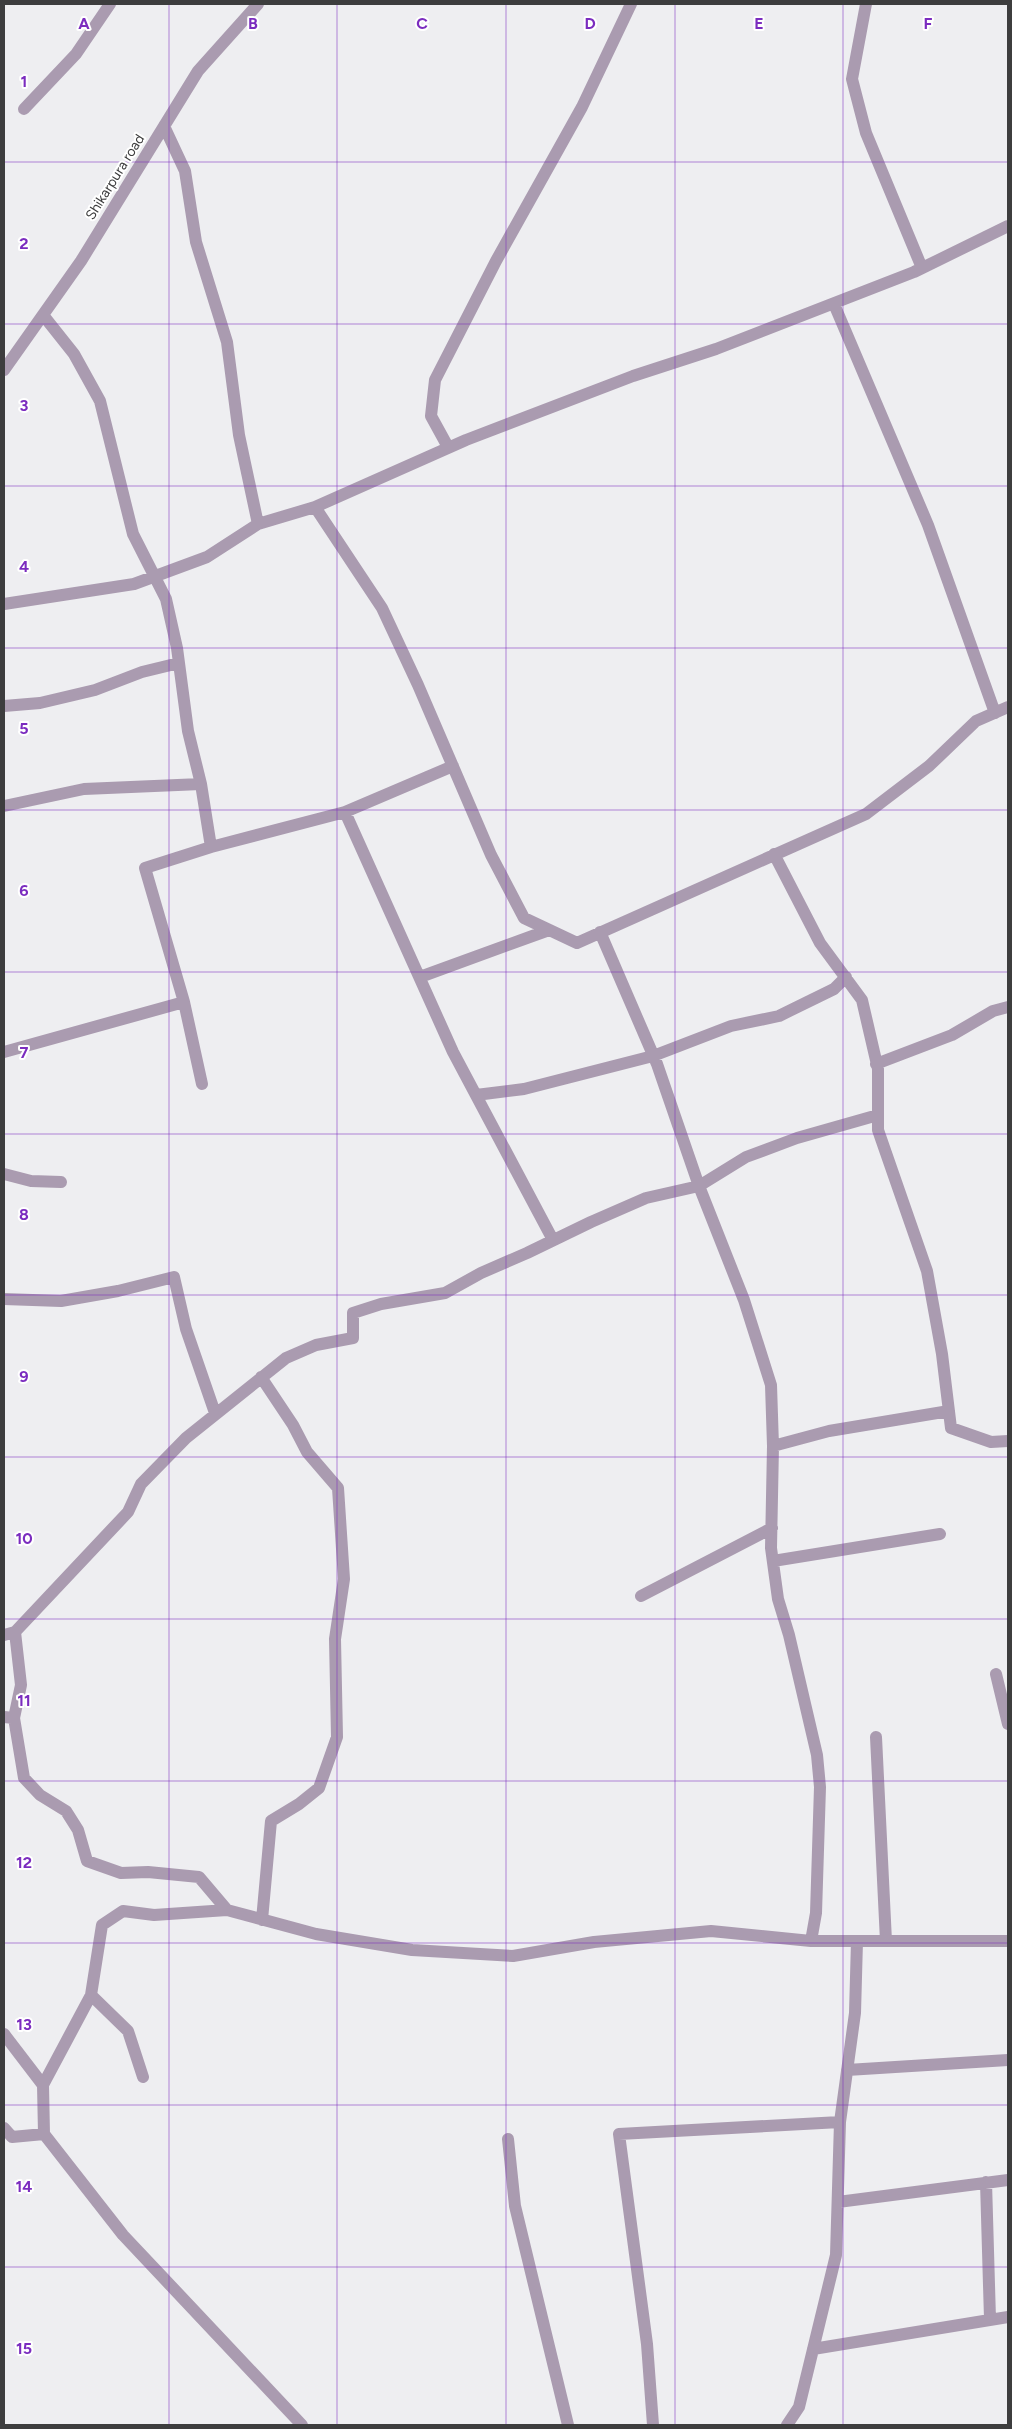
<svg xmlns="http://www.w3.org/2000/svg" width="1012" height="2429" font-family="Figtree,sans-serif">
<rect width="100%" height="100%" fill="#eeeef1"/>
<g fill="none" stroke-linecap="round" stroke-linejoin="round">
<path stroke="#aa9bb0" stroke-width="12" d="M866 4 852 79 866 133 922 268
M24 109 76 54 110 4
M834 304 928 525 995 713
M43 315 74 354 100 401 133 534 166 599 177 648 188 731 201 784
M4 370 81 261 198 71 258 4
M448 447 431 416 435 380 496 261 582 107 631 4
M315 507 466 440 633 376 716 349 914 272 1008 226
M258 524 315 507 382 608 418 685 491 855 524 918 577 943 866 814 929 766 976 721 1008 707
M4 604 134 584 207 557 258 524 239 435 227 342 196 242 185 171 164 126
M4 706 40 703 95 690 142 672 179 663
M453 766 345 812 453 1052 553 1240
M4 806 84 789 201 784 211 847
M774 854 820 943 862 1000 878 1069V1130L927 1271 942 1354 951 1428 991 1442 1008 1441
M600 932 657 1064 699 1186 744 1300 771 1385 773 1446 771 1548 778 1599 789 1635 817 1755 820 1787 816 1913 811 1941H1008
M420 977 549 930
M4 1052 184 1002
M876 1064 952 1035 993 1011 1008 1007
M202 1084 184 1002 145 868 211 847 345 812
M476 1095 524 1089 653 1056 731 1026 779 1016 834 989 846 977
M4 1174 31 1181 61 1182
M4 1299 61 1301 118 1291 174 1277 186 1329 215 1413
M261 1377 293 1425 307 1452 338 1488 344 1579 335 1639 337 1737 319 1788 299 1804 271 1821 262 1920
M773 1446 829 1431 949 1411
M773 1561 940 1534
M641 1596 772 1528
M4 1635 15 1632 128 1512 141 1484 186 1438 286 1358 316 1345 353 1338V1313L381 1304 445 1293 481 1273 527 1253 591 1222 646 1198 699 1186 746 1157 797 1138 878 1115
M996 1674 1008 1724
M4 1717 14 1718 24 1778 40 1795 66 1811 78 1830 87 1861 121 1873 148 1872 199 1877 227 1910
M14 1718 21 1685 15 1632
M876 1737 886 1941
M91 1995 128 2031 143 2077
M4 2034 43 2085 44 2134
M847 2070 1008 2060
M43 2085 91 1995 102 1925 123 1911 154 1915 227 1910 316 1934 412 1950 513 1956 594 1942 711 1931 811 1941
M840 2122 855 2013 857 1941
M4 2128 12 2137 44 2134 123 2235 302 2425
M508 2139 515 2206 568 2425
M986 2182 990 2319
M838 2202 1008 2180
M813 2349 1008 2317
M653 2425 647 2344 619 2134 840 2122 836 2255 799 2407 787 2425"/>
</g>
<path fill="none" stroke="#7b2cbf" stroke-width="1" stroke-opacity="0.55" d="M169 4V2425M337 4V2425M506 4V2425M675 4V2425M843 4V2425M4 162H1008M4 324H1008M4 486H1008M4 648H1008M4 810H1008M4 972H1008M4 1134H1008M4 1295H1008M4 1457H1008M4 1619H1008M4 1781H1008M4 1943H1008M4 2105H1008M4 2267H1008"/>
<g text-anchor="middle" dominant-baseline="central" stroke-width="4" stroke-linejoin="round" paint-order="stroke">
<g font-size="14" fill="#3d3d3e" stroke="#fff">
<text transform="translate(115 177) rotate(-58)">Shikarpura road</text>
</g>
</g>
<g font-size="16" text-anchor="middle" font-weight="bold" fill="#7b2cbf" stroke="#fff" stroke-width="4" stroke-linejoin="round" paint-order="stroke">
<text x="84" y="29">A</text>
<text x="253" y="29">B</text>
<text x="422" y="29">C</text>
<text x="590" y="29">D</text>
<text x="759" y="29">E</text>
<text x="928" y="29">F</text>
<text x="24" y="87">1</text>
<text x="24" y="249">2</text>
<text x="24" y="411">3</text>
<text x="24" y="572">4</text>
<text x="24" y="734">5</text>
<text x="24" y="896">6</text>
<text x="24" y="1058">7</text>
<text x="24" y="1220">8</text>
<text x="24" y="1382">9</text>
<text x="24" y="1544">10</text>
<text x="24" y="1706">11</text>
<text x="24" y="1868">12</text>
<text x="24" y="2030">13</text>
<text x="24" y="2192">14</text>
<text x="24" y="2354">15</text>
</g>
<rect width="1012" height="2429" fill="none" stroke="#3d3d3e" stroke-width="10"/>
</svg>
